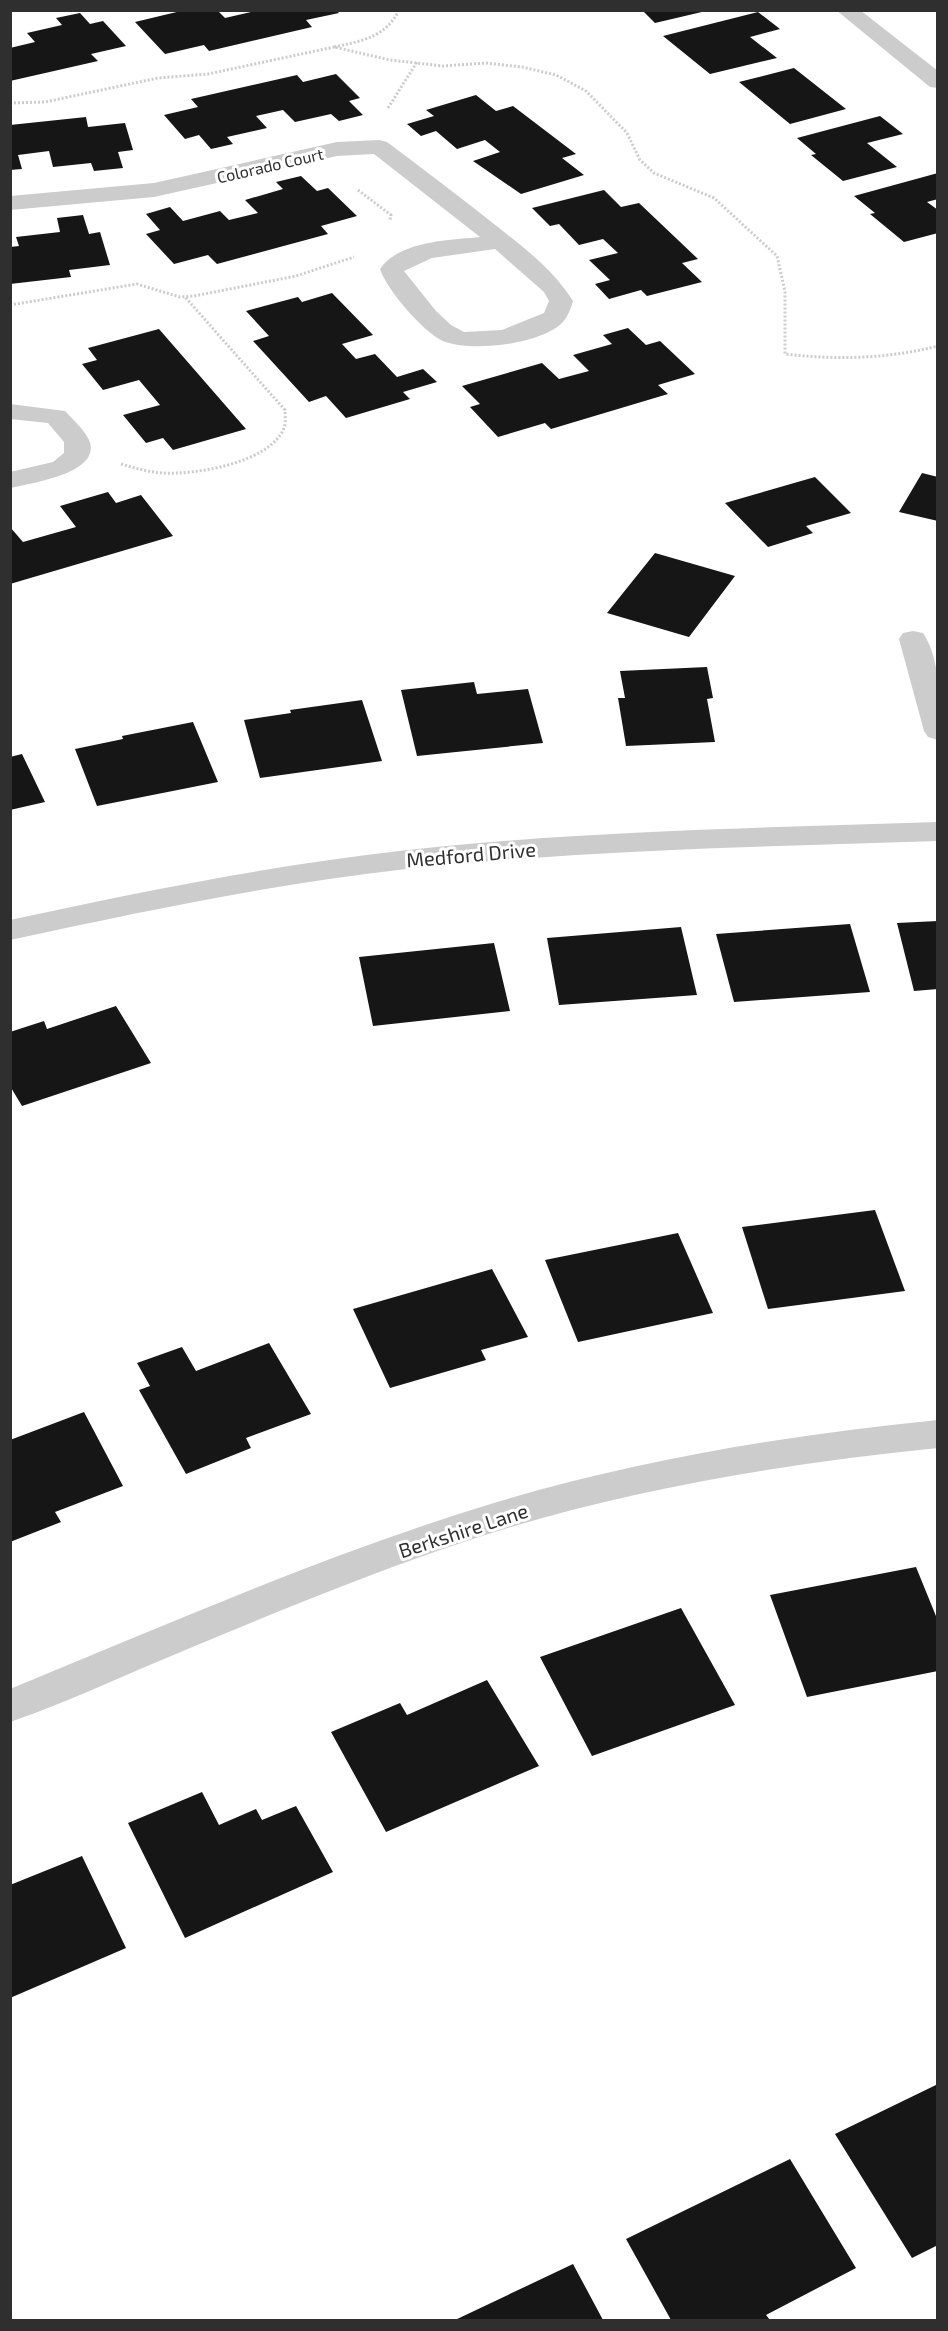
<svg xmlns="http://www.w3.org/2000/svg" width="948" height="2331" font-family="'Exo 2',sans-serif">
<rect width="100%" height="100%" fill="#fff"/>
<path fill="#161616" d="M185 10H217L225 18 251 12 249 10H336L339 13 306 20 312 27 209 51 204 45 165 54 135 22Z
M642 10H706V11L655 23Z
M758 12 780 29 750 37 777 58 710 74 663 36Z
M80 13 90 24 103 21 126 46 91 54 98 61 10 81V48L35 42 27 33 62 25 56 18Z
M794 68 846 109 790 124 739 82Z
M336 74 360 98 349 101 363 115 339 121 331 114 295 122 283 110 256 116 267 128 227 137 233 144 211 149 199 135 185 139 164 115 198 107 191 99 297 75 303 82Z
M476 95 496 111 513 106 576 154 562 158 584 175 521 194 473 161 500 152 485 140 457 149 436 131 421 136 407 124 434 116 426 110Z
M880 116 903 134 867 143 897 167 843 181 811 155 816 154 797 138Z
M86 117 88 127 125 123 133 150 118 152 123 168 94 171 91 163 53 167 49 151 18 155 22 169 10 170V125Z
M938 173V199L927 202 938 210V233L904 242 870 214 875 213 854 196Z
M301 176 317 191 328 188 357 216 321 226 328 234 217 264 208 255 174 264 146 234 160 230 146 214 170 207 183 221 220 211 229 220 258 213 245 200 283 189 276 182Z
M604 190 621 207 639 203 698 259 682 263 702 282 647 296 641 290 609 299 595 284 610 280 589 260 618 253 603 239 579 245 559 224 550 226 532 208Z
M83 215 89 234 100 232 110 265 69 270 71 277 10 284V247L19 246 16 237 60 232 57 218Z
M332 293 373 335 342 344 356 359 375 354 397 377 423 369 437 382 403 392 410 399 346 418 326 396 309 402 253 341 269 336 246 311 298 297 302 302Z
M628 328 646 345 660 341 695 374 658 385 668 394 551 429 545 423 498 437 470 407 480 404 462 386 542 363 559 379 589 371 573 355 612 344 603 335Z
M159 329 246 429 173 450 163 438 146 443 123 415 160 405 139 380 103 390 82 364 97 360 88 348Z
M922 473 938 477V521L899 512Z
M815 477 851 513 806 526 813 533 768 547 725 503Z
M108 492 116 503 141 495 173 536 10 584V527L23 542 76 527 60 506Z
M655 553 735 576 689 637 607 613Z
M707 667 713 698 707 699 715 742 626 746 618 698H625L620 671Z
M474 682 477 694 528 689 543 743 417 756 401 690Z
M362 700 382 761 260 778 244 720 291 713 290 710Z
M193 722 218 782 97 806 75 749 123 739 122 736Z
M22 754 45 802 10 810V757Z
M938 921V989L914 991 897 923Z
M850 924 870 992 734 1002 716 934Z
M681 927 697 995 559 1005 547 938Z
M494 943 510 1011 373 1026 359 957Z
M116 1006 151 1063 22 1106 10 1086V1032L44 1021 47 1029Z
M875 1210 905 1291 768 1309 742 1227Z
M678 1233 713 1313 578 1342 545 1260Z
M492 1269 528 1337 481 1350 486 1360 390 1388 353 1309Z
M269 1343 311 1414 246 1438 251 1448 186 1474 139 1390 150 1386 137 1363 182 1347 196 1371Z
M84 1412 123 1486 55 1512 61 1522 10 1542V1440Z
M916 1567 938 1621V1671L807 1697 770 1595Z
M681 1608 735 1705 592 1756 540 1657Z
M487 1680 539 1766 386 1832 331 1732 400 1703 407 1715Z
M202 1792 219 1825 256 1809 262 1820 296 1806 333 1872 185 1938 128 1823Z
M82 1856 126 1948 10 1998V1885Z
M938 2084V2245L912 2258 835 2134Z
M790 2159 856 2268 766 2315 770 2320H671L626 2239Z
M573 2264 603 2320H455Z"/>
<g fill="none" stroke-linecap="round" stroke-linejoin="round">
<path stroke="#ccc" stroke-width="3" stroke-dasharray="2 2" stroke-linecap="butt" d="M399 10C386 37 362 41 334 47L390 60 443 66 486 63 522 67 556 75 586 91 627 133 640 160 654 173 714 198 777 256 785 291V354C837 360 887 359 938 346
M10 103 45 102 158 78 208 74 334 47
M388 108 417 62
M358 190 391 215 390 220
M10 305 137 284 180 297 194 296 296 276 354 257
M121 464C135 468 148 472 162 473 195 475 270 463 284 428 286 423 285 416 285 410L185 297"/>
<path fill="#ccc" fill-rule="evenodd" d="M836 10H860L938 71V88L930 87Z
M379 140 387 142C423 169 459 196 494 224 523 247 553 269 573 301 571 308 568 316 563 322 542 344 471 353 443 341 423 332 387 290 380 269 399 241 450 240 480 237L374 154 337 156 154 197 10 210V196L154 183 337 142ZM495 249 544 292 549 301 544 313 502 330 464 332 451 325 436 311 404 271 432 258Z
M10 404 65 411C72 419 84 429 89 440 103 473 31 483 10 488V472L53 462 64 453V442L48 423 10 419Z
M913 631 923 633C943 663 938 706 938 740L928 737 924 731 899 639 903 633Z
M938 822V841C758 847 577 850 398 870 268 885 139 912 10 940V920C139 892 268 866 399 851 577 831 758 828 938 822Z
M938 1420V1448C771 1465 604 1493 446 1548 350 1581 257 1620 164 1659 113 1680 63 1704 10 1722V1689C171 1623 331 1552 497 1502 641 1459 789 1435 938 1420Z"/>
</g>
<g text-anchor="middle" dominant-baseline="central" stroke-width="6" stroke-linejoin="round" paint-order="stroke">
<g font-size="16" fill="#2f2f2f" stroke="#fff">
<text transform="translate(270 165) rotate(-13)">Colorado Court</text>
</g>
<g font-size="20" fill="#2f2f2f" stroke="#fff">
<text transform="translate(471 854) rotate(-5)">Medford Drive</text>
<text transform="translate(463 1530) rotate(-18)">Berkshire Lane</text>
</g>
</g>
<rect width="948" height="2331" fill="none" stroke="#2f2f2f" stroke-width="24"/>
</svg>
